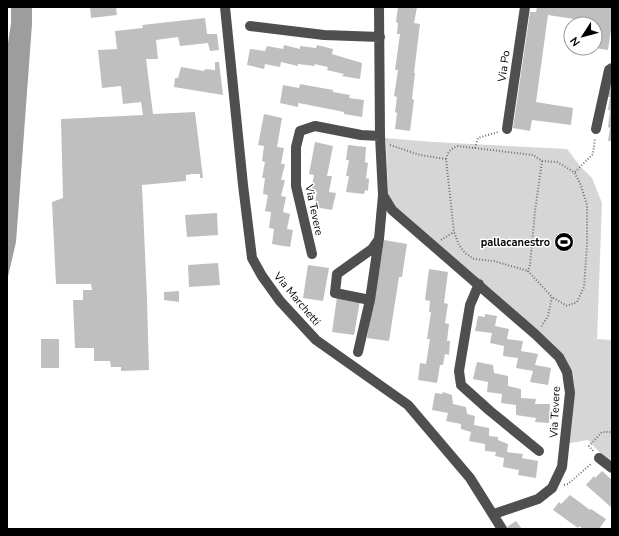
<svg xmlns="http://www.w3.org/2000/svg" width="619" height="536" font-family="'Nunito Sans',sans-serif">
<rect width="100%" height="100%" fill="#fff"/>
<path fill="#d6d6d6" d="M384 138 433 142 567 149 580 166 592 178 602 203 597 339 612 340V466L588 440 565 444 568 388 559 363 448 257 389 212 386 142Z"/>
<path fill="#9d9d9d" d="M11 7H32V24L16 242 7 281V50L11 23Z"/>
<path fill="#bfbfbf" d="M90 7H116L117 15 91 18Z
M398 7H417L414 23 420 24 414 73H415L412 99 414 100 410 131 395 129 397 113 395 112 397 97 394 96 398 70H395L400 34H397L398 23 396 22Z
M537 7H612V23L608 50 595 48V24H573L574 19 548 15 536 102 573 108 571 125 532 120 530 131 513 128 530 12H536Z
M205 18 207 34H217L219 50 210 51 208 43 180 46 178 37 156 40 158 59H146L153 114 195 112 203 178H200V174H192L186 175V181L142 185 147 299 149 370 121 371V367H111L110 361H94V348H75L73 300H83V290H92L91 284H56L52 202 63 198 61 119 143 115 141 102 123 104 121 86 102 88 98 50 117 49 115 31 143 28 142 25Z
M284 45 300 49V46L316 48 317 45 333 49 332 54 362 63 360 79 342 76 344 74 327 70 328 67 314 64 315 66 298 64V66L281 62 280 67 265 64 264 69 247 65 250 49 265 51 267 46 283 49Z
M215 62H219L223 95 174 87 175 78H178L181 67 204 71 205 69 215 70Z
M612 79V141H608L610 128 608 127 610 110H608L610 97H608Z
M300 84 333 90V92L350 95 349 98 364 100 362 117 344 114V112L304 104 298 103V107L280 103 283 85 299 88Z
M264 114 282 118 277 147 284 148 281 164H285L281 180H285L281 196 286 197 283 212 290 214 287 229 293 230 290 247 272 244 274 229 269 228 271 212 265 211 268 195 263 194 265 178H262L265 162 262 161 264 146 258 145Z
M315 142 333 146 327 176H332L329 192 336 193 332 210 314 207 317 192 311 191 314 175 309 174Z
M348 145 366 147 365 162 368 163 366 178 369 179 368 191 365 190 364 194 346 192 349 176H346L349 160H346Z
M217 213 218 235 187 237 185 215Z
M384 240 407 244 402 277H399L389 341 367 338 377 272H379Z
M218 263 220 285 189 287 188 265Z
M308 265 329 268 323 301 303 298Z
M429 269 448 272 444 303 448 304 445 323 449 324 447 341H450L449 355 445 354 443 365H440L437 383 418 380 420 363 426 364 430 339H427L431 312H429L430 301 425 300Z
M179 291V302L164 300V292Z
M337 297 360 301 354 335 332 332Z
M485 314 497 316 495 326 509 329 507 339 523 341 521 351 538 354 535 365 551 368 548 385 530 382 533 371 516 368 518 358 503 356 504 346 490 343 492 333 475 331 478 316 485 317Z
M41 339H59V368H41Z
M477 362 493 365 494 373 508 376V386L521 389V398L536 399 535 404H550L549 423 535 422 536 418 516 415V405L501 403 502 394 487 392 488 382 473 379Z
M443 392 452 395 453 404 466 407 467 414 475 416 474 425 489 428V436L498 437V440L508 444 507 452 523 454 522 458 538 461 536 478 518 475 519 470 503 467 504 458 495 456 496 452 485 451V444L469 441 471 432 461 429V424L446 421 448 413 432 410 435 393 442 394Z
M602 471 612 480V508L586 485 594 476 595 478Z
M570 495 590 510 591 509 606 519 599 529H583L579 526 578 528 553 510 559 502 561 504Z
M516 521 522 529H508L507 527Z"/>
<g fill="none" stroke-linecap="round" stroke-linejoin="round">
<path stroke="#717171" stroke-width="2" stroke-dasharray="1 2" stroke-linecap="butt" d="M390 145 420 155 446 159 454 232 459 245 465 253 474 259 494 261 528 271
M475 148 478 138 498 132
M446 159C448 151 451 149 457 146L533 155 542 161 557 162 574 172 580 183 587 205V245L584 287 577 302 567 306 552 297 548 316 541 327
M542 161 535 211 530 265 528 271 552 297
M575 172 593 154 595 138
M441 240 454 232
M593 451 589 446 602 432H612
M564 485 568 484 592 463"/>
<path stroke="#4f4f4f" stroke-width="10" d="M225 7 243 185 252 258 262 276 280 301 316 340 408 405 470 478 502 529
M379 7 380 136 383 195 392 210 535 334 559 357 567 372 570 393 562 467 552 488 538 499 494 514
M250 26 324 35 380 37
M507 129 525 7
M596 129 609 70 612 68
M379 239 370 300 335 293 337 274 372 249 379 239 383 195
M312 254 296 186V147L300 131 315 126 361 135 380 136
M479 284 470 305 459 371 461 385 490 411 539 451
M358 352 370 300
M599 458 612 468"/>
</g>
<defs>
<g id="stadium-disc" transform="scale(1)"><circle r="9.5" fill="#000" stroke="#fff"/><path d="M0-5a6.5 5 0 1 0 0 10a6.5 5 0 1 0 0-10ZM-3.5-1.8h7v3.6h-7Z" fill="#fff"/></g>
</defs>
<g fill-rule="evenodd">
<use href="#stadium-disc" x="564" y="242"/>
</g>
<g text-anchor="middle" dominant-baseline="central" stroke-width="3" stroke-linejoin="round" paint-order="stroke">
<g font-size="11" fill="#000" stroke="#fff">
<text transform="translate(504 66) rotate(-82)">Via Po</text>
<text transform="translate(314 210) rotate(78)">Via Tevere</text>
<text transform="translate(297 299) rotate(50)">Via Marchetti</text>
<text transform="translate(555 412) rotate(-87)">Via Tevere</text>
</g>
<g font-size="11" font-weight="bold" fill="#000" stroke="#fff" text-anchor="end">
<text x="550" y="242">pallacanestro</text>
</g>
</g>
<rect width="619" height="536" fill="none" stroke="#000000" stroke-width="16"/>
<g transform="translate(583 36) rotate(234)"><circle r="19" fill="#ffffff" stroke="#999999"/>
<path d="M0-3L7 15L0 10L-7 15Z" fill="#000000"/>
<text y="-6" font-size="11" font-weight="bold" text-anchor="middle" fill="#000000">N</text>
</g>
</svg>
